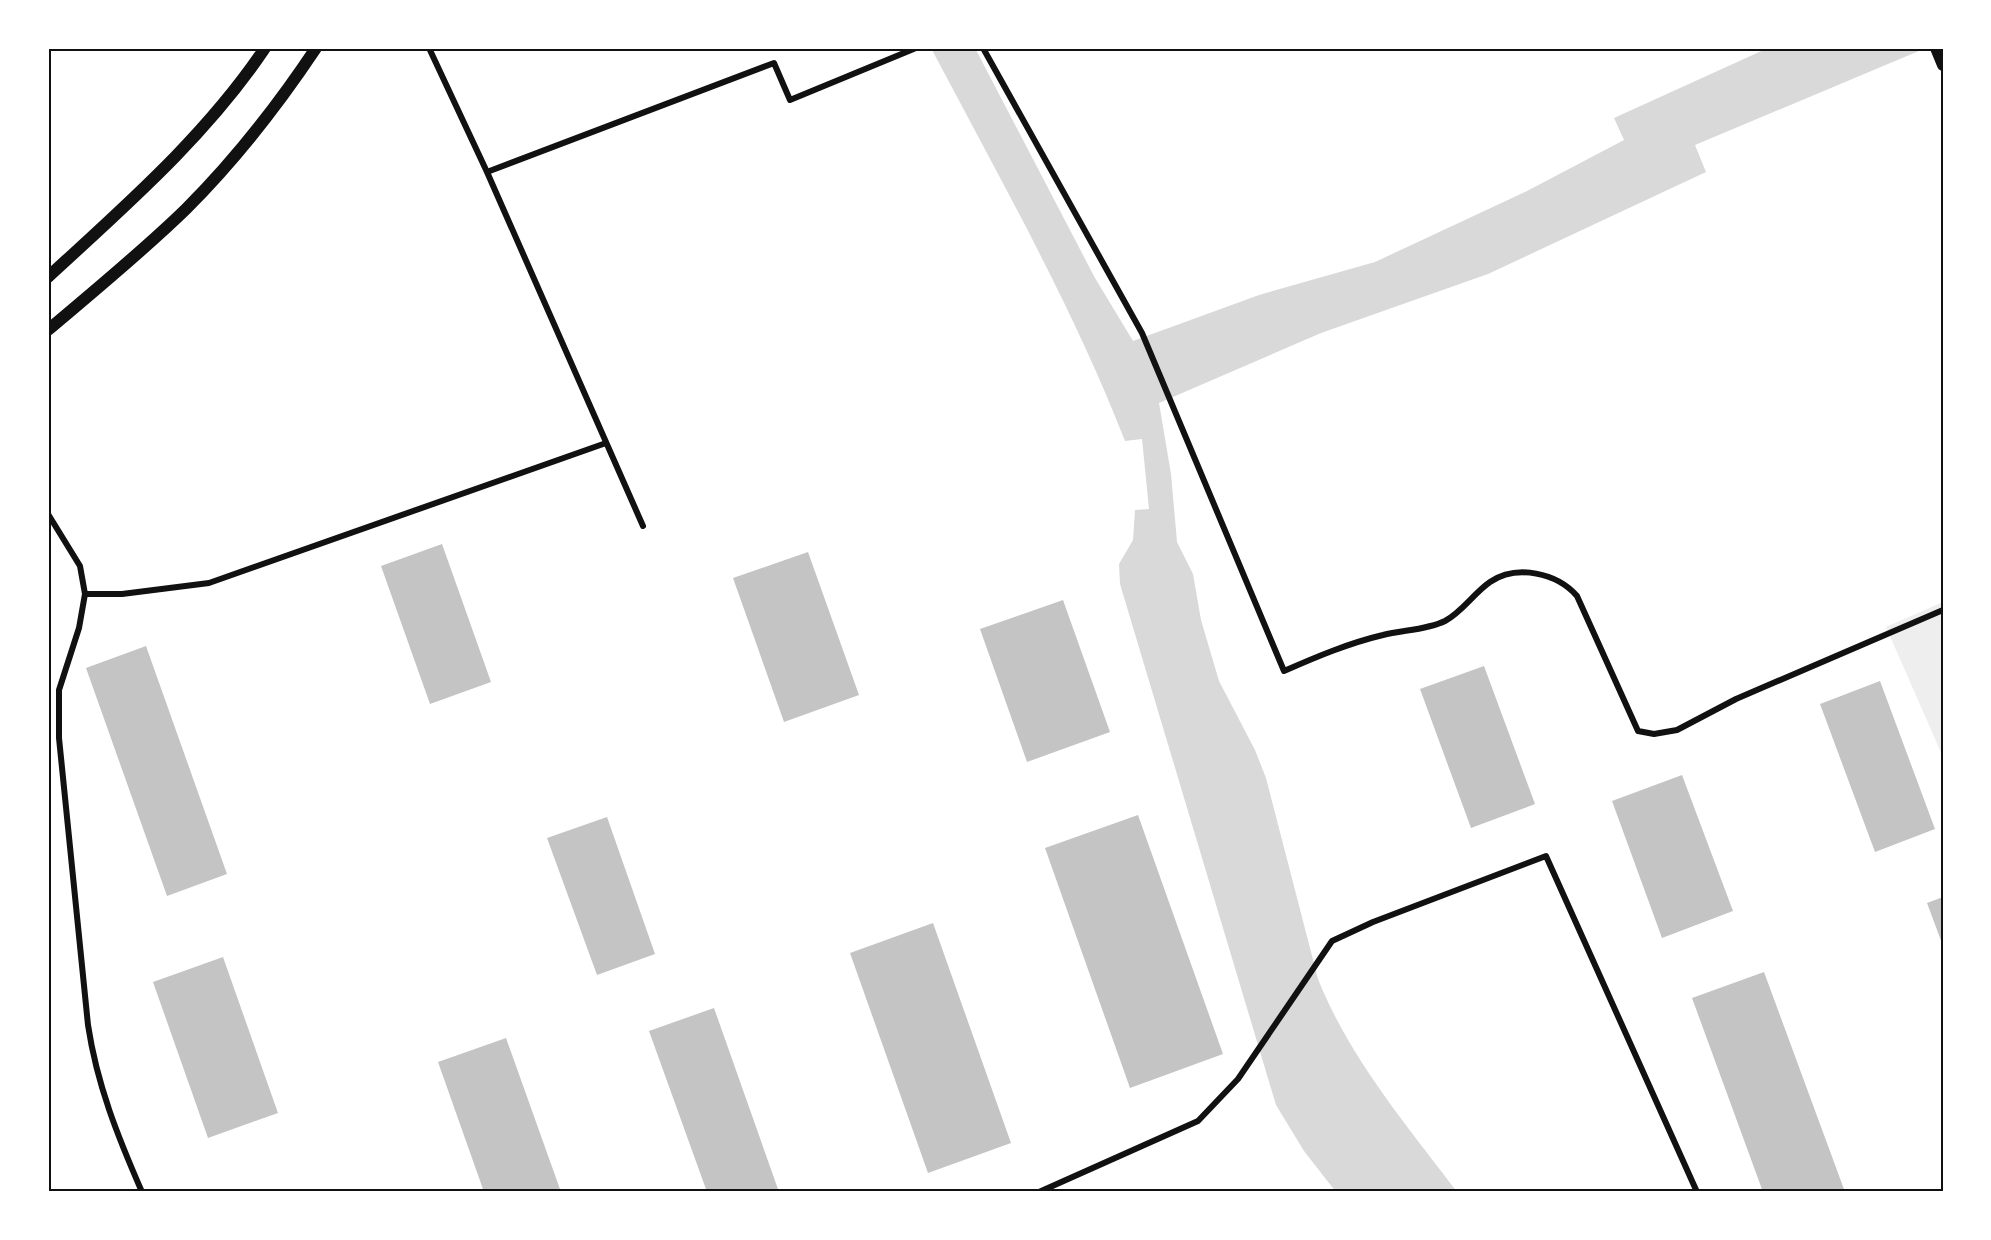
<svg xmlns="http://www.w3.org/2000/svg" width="1991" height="1240" font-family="'Fira Sans Condensed',sans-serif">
<rect width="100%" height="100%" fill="#fff"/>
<path fill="#eee" d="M1943 602V757L1886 627Z"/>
<path fill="#d9d9d9" d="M931 48H975L1095 278 1133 341 1259 295 1375 262 1527 191 1624 140 1614 118 1768 48H1926L1695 145 1706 172 1488 274 1321 333 1159 403 1171 474 1177 542 1193 574 1201 620 1219 681 1255 750 1266 778 1318 979C1350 1059 1406 1124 1457 1192H1336L1304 1151 1276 1105 1120 584 1119 564 1133 540 1135 510 1149 509 1142 439 1125 441C1072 305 999 177 931 48Z"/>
<path fill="#c4c4c4" d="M442 544 491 682 430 704 381 566Z
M808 552 859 695 784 722 733 578Z
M1063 600 1110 732 1027 762 980 629Z
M146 646 227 874 167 896 86 668Z
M1484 666 1535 804 1471 828 1420 689Z
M1880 681 1935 829 1875 852 1820 704Z
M1682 775 1733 911 1662 938 1612 801Z
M1138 815 1223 1054 1130 1088 1045 848Z
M607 817 655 954 597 975 547 838Z
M1943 897V946L1927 903Z
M933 923 1011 1143 928 1173 850 953Z
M223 957 278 1113 208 1138 153 982Z
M1764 972 1845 1192H1763L1692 998Z
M714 1008 779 1192H707L649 1031Z
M506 1038 561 1192H484L438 1062Z"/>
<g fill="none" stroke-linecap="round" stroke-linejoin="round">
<path stroke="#111" stroke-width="6" d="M429 48 487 172
M983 48 1142 333 1284 671C1316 657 1349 643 1383 635 1402 630 1427 630 1445 621 1462 612 1474 593 1490 582 1517 564 1557 573 1577 596L1638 731 1654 734 1677 730 1736 699 1943 610
M48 514 80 566 85 594 79 628 59 690V738L88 1025C97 1085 118 1137 142 1192
M643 526 487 172 774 63 790 100 916 48
M85 594H122L209 583 606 443
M1039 1192 1198 1121 1238 1079 1332 941 1373 922 1546 856 1697 1192"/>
<path stroke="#111" stroke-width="12" d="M1936 48 1943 65
M48 277C125 206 206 136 265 48
M48 330C94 291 143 251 186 209 235 160 278 105 316 48"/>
</g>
<rect width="1991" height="1240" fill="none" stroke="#ffffff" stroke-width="99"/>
<rect x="50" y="50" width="1892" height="1140" fill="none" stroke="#111" stroke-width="2"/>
</svg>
